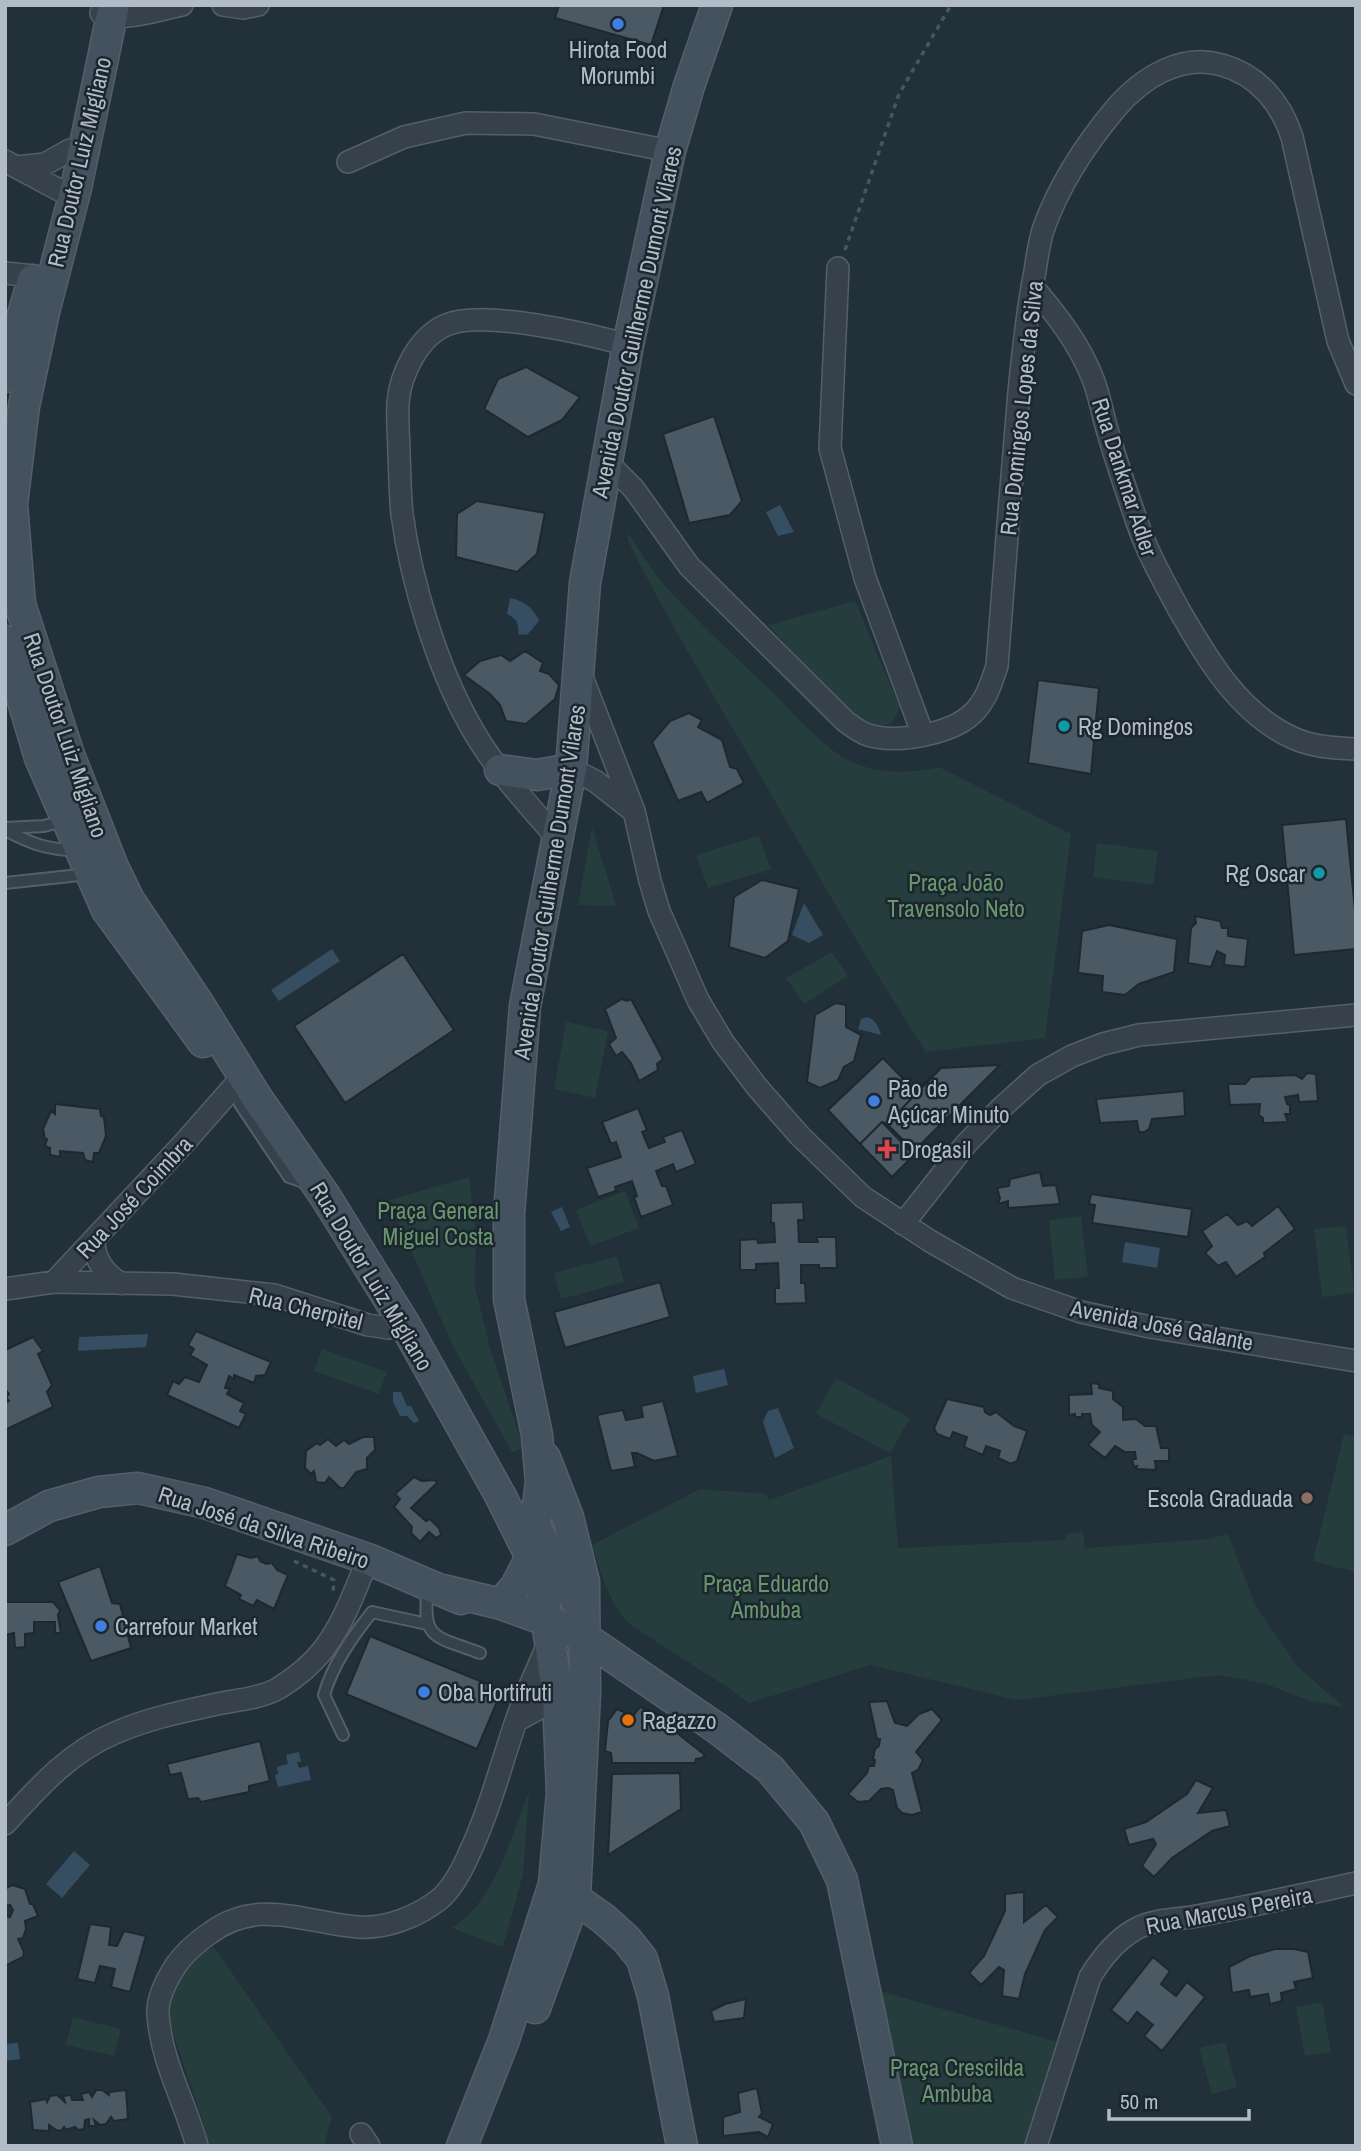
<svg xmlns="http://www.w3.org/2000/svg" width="1361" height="2151" font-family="'Archivo Narrow',sans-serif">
<rect width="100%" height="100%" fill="#22303a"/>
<path fill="#253d3c" d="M628 533C639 549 649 566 661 581 696 621 736 657 774 694 795 715 825 749 850 761 875 774 912 774 939 767L1071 834 1045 1038 926 1052C864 956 806 855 749 756 707 684 663 613 627 538Z
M855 601 900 708 891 724 871 728 844 708 768 625Z
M592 827 614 899 616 906 578 905Z
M759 836 771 869 708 888 696 855Z
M1097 843 1158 851 1153 885 1093 877Z
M832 952 848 976 804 1004 786 978Z
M566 1022 608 1031 595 1098 554 1089Z
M469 1177 476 1234 475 1286 490 1348 524 1448 512 1452 452 1344 389 1200Z
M625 1191 639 1228 590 1246 576 1210Z
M1081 1216 1088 1277 1055 1280 1049 1220Z
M1346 1226 1354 1293 1322 1297 1314 1229Z
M617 1256 624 1282 561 1299 554 1273Z
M322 1349 387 1372 379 1394 314 1371Z
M836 1378 910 1418 890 1453 816 1414Z
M1344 1434 1356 1437V1572L1313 1561Z
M891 1456 898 1548 1066 1540V1534L1083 1532 1085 1548 1209 1539 1228 1534 1256 1607 1298 1667 1344 1707 1311 1701 1263 1683 1219 1675 1017 1700 870 1665 749 1703 727 1687 632 1626C609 1606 602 1573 592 1545L700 1489 766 1494 769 1500Z
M529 1792 523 1874 503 1947 452 1928C495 1902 511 1836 529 1792Z
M214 1947 332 2117 324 2146H185L206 2131 171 2027 169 2002 177 1980 200 1952Z
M866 1987 1062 2043 1031 2146H904Z
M1322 2002 1331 2052 1305 2056 1296 2007Z
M73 2017 121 2029 114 2056 66 2045Z
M1225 2042 1237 2087 1212 2094 1199 2048Z"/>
<path fill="#364e61" d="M780 505 794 532 778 536 766 512Z
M510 598C524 601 533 607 539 621L527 635 518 634C519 623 517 619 507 614Z
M804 903 823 935 809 943 792 935Z
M332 949 340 961 279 1001 271 990Z
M867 1017C876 1020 878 1026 881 1035L858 1029 861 1019Z
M562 1207 570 1227 561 1231 551 1212Z
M1125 1242 1160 1248 1157 1268 1122 1262Z
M148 1334 146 1347 78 1351 79 1337Z
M724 1369 728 1385 696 1393 693 1376Z
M393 1392H401L407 1406H411L419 1421 414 1423 407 1416H400L393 1402Z
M778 1408 794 1448 775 1458 763 1422 768 1411Z
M299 1752 301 1762H297L299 1768 308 1766 311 1780 278 1787 275 1775 278 1774 277 1767 288 1764 286 1755Z
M74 1851 90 1865 62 1898 46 1884Z
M18 2043 20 2059 5 2061V2044Z"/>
<path fill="#4b5965" stroke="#1d2831" stroke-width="2" d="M559 5H664L651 45 555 18Z
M526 367 580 397 562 420 528 437 484 409 498 379Z
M714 416 742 501 730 515 689 523 663 434Z
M477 501 545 513 537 554 517 572 456 557 457 514Z
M525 651 543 663 540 671 549 674 559 685 555 699 526 724 506 721 500 705 490 694 464 675 480 661 501 655 510 661Z
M1038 680 1099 688 1091 774 1028 763Z
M689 713 702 720 698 727 722 740 730 767 737 769 744 783 707 803 701 792 678 801 652 742 670 721Z
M1346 819 1356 921V949L1294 955 1282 825Z
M762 880 799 889 788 941 765 958 729 947 734 897Z
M1195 916 1220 921 1222 928H1228V936L1248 939 1245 967 1224 965 1225 955 1217 951 1211 967 1188 963 1191 928 1196 923Z
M1109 925 1177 939 1174 972 1139 984 1125 995 1102 992 1103 976 1078 973 1082 931Z
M403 954 454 1030 345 1103 294 1026Z
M622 999 627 1001 631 999 663 1059 657 1064 658 1070 639 1081 631 1063 622 1052 616 1056 609 1044 616 1038 605 1009Z
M836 1003 846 1005V1027L861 1035 854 1061 844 1067 838 1080 820 1088 807 1082 815 1015Z
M883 1058 915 1091 941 1068 887 1124 882 1122 860 1144 828 1110Z
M1000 1065 914 1151 887 1124 941 1068Z
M1307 1073 1316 1074 1318 1101 1299 1102 1298 1095 1285 1097 1287 1104 1290 1105V1114H1285L1288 1122 1263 1123V1118L1259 1115 1260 1104 1230 1105 1228 1084H1245L1251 1077 1295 1075 1302 1079Z
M1184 1091 1185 1116 1152 1119 1149 1129 1144 1132H1139L1137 1121 1100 1123 1096 1099Z
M55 1104 100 1109 101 1116 104 1117 106 1136 99 1153H94L93 1162 85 1160 83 1153 60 1151V1157L50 1155V1148L45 1146 47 1139H45L43 1129 51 1111 55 1114Z
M638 1108 647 1130 642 1132 649 1148 665 1142 663 1137 682 1130 696 1164 676 1172 673 1164 656 1171 662 1186H666L673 1205 641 1217 634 1197 637 1196 632 1181 615 1187 616 1191 598 1197 587 1168 621 1157 616 1142 611 1144 602 1122Z
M882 1122 914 1155 892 1177 860 1144Z
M1040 1172 1043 1186 1056 1185 1060 1204 1008 1208V1201L998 1204 1000 1198 997 1188 1009 1186 1010 1179Z
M1091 1194 1192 1209 1188 1237 1092 1223 1095 1205 1089 1204Z
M803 1202 804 1220H798L799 1242H818L816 1237H836L837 1268H819V1265H801V1283H805L806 1303 775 1304V1288H779L778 1263 756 1264V1270H740V1240L757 1239 758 1243 775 1242 774 1223H771V1203Z
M1278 1206 1295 1229 1264 1253 1265 1257 1236 1277 1226 1262 1218 1266 1205 1253 1212 1246 1202 1231 1227 1214 1238 1225 1247 1221 1252 1226Z
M660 1282 670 1317 565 1348 554 1312Z
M196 1331 271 1362 265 1375 256 1376 254 1383 234 1375V1379L229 1376 225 1388 230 1389 227 1394 244 1403 240 1411 246 1414 239 1428 167 1395 173 1381 179 1384 185 1377 199 1382 207 1365 190 1355 194 1349 188 1345Z
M33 1337 43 1351 38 1354 52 1385 47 1392 53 1407 5 1430V1403L9 1401 6 1397 9 1394 5 1389V1350Z
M1091 1383 1099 1384V1388L1113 1391V1399L1123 1407V1420L1136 1419 1145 1426H1156L1161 1448H1169V1461H1155L1156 1470 1136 1469 1137 1466 1134 1467 1132 1459H1136L1135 1452H1125L1115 1446 1105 1458 1088 1445 1100 1432 1092 1425 1090 1414H1082V1417H1075V1414L1069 1415V1395L1092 1394Z
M947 1399 984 1407 985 1412 990 1415 996 1412 1014 1426 1027 1431 1017 1461 1011 1464 998 1458 1000 1451 986 1446 983 1455 964 1447 967 1437 953 1432 950 1439 937 1434 934 1428Z
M663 1401 678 1456 654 1461 637 1453H632L635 1467 611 1471 597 1415 623 1410 626 1420 643 1417 641 1406Z
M363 1437H374L375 1450 367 1458V1469L356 1472 344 1488H340L329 1477 325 1483 316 1482 314 1471 311 1474 305 1468 306 1451 317 1443 320 1445 328 1439 336 1446 344 1440 349 1444Z
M414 1477 422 1481 435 1480 437 1483 411 1508 426 1521 430 1519 439 1528 441 1535 436 1538 429 1532 420 1542 411 1533 412 1527 394 1507 400 1499 395 1494Z
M237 1554 251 1558 258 1556 260 1561 266 1564 272 1563 277 1570 288 1575 274 1609 257 1600 253 1606 239 1599 241 1595 225 1586Z
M100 1566 112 1603 120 1604 131 1648 91 1661 58 1582Z
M5 1602H53L60 1610 58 1615 61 1633H55V1622H34V1633L25 1634V1647L15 1648 14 1633 5 1635Z
M370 1636 502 1690 477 1749 346 1694Z
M887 1701 895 1723 907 1726 919 1714 932 1709 942 1720 916 1752 923 1760 918 1770 912 1773 922 1812 912 1815 902 1813 897 1808 893 1790 888 1788 881 1789 869 1801 858 1802 848 1794 867 1773 869 1766H874L875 1760 873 1759 875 1749 879 1746 880 1739H877L869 1702Z
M640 1707 681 1723 677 1733 705 1755 702 1758 696 1759 695 1763H612L611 1753 605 1751 608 1721 617 1709 633 1716Z
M260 1741 270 1781 249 1786V1792L201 1802 198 1798 188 1799 181 1773 170 1775 167 1764Z
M680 1773 681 1809 608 1855 612 1774Z
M1196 1780 1213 1788 1198 1813 1226 1810 1230 1826 1212 1831 1172 1858 1154 1877 1142 1866 1156 1844 1153 1839 1129 1845 1124 1829 1146 1822 1187 1794Z
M12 1885 25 1889 30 1904H33L38 1916 25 1921 26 1929 23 1938 18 1939 24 1952 23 1957 5 1966V1916L10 1917 13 1910 10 1905 7 1906 5 1903V1889Z
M1024 1892V1922L1046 1905 1058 1917 1045 1930 1025 1974 1019 1999 1002 1996 1004 1970 999 1967 981 1985 969 1973 984 1956 1005 1911V1894Z
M90 1924 111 1927 109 1945 117 1946 124 1931 146 1936 130 1992 111 1987 115 1969 100 1966 95 1983 77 1979Z
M1275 1949H1294L1308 1952 1313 1978 1294 1982 1296 1989 1281 1993 1282 2001 1270 2004 1268 1994 1250 1997 1249 1990 1232 1993 1229 1967 1250 1956Z
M1153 1957 1170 1971 1161 1984 1176 1996 1187 1982 1205 1997 1162 2051 1144 2036 1153 2025 1137 2012 1128 2024 1111 2010Z
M746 1999 744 2018 714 2022 711 2011 725 2004Z
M757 2088 762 2113 759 2117 773 2124 768 2137 759 2132 723 2136V2117L740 2112 738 2093Z
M96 2090H102L109 2095V2092L126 2090 128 2119 114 2121 111 2117 106 2124 100 2125 94 2120 96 2126H89V2119L85 2120 84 2129 78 2130 75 2127 66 2130 64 2127 61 2131 56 2130 49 2125V2131L33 2130 30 2102 46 2099 47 2102 50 2096 57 2095 65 2102 63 2096 71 2095 72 2100H83L81 2094 89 2092 92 2097Z"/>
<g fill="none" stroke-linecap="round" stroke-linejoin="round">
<g stroke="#545f68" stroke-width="14">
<path id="lane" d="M5 828 44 826 66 820
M5 830C34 845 46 849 79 851
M5 883 89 874
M236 1084 237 1094 240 1104 289 1177 306 1183
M428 1588C421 1641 436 1636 480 1653
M343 1735 324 1695C333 1664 352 1637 372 1612L427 1624"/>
</g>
<g stroke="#545f68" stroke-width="24">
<path id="street" d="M223 5 243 8 258 5
M101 13C119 23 162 9 182 5
M5 161 59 190 76 188
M348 162 404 137 466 123 534 124 670 151
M17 167 45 164 70 150
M838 268 830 448 865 578 923 735
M5 273 34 276
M1032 286C1056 314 1079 343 1093 379 1100 397 1103 417 1109 436 1117 464 1127 493 1137 522 1147 552 1163 580 1178 608 1207 658 1238 713 1293 738 1313 747 1334 748 1356 749
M606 461 634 489 689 566 845 721C852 726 860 733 868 735 896 744 951 734 972 714 986 701 991 684 997 666 1004 575 1011 483 1019 392 1023 351 1027 311 1035 271 1037 258 1039 243 1043 230 1059 184 1085 145 1116 108 1142 78 1181 53 1222 65 1258 75 1281 103 1292 137L1338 341 1356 384
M582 677 634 811 650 881 659 911 698 1000 723 1042 757 1087 800 1136 863 1197 930 1241 1012 1288 1081 1312 1150 1327 1356 1361
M571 769 595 781 632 810
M557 838C526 802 493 767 470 725 437 667 411 581 402 514 400 495 400 476 399 456 399 439 397 421 398 403 400 375 418 337 446 325 483 309 588 334 628 345
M903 1224 966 1144 999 1110 1038 1075 1072 1056 1103 1044 1139 1035 1356 1015
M94 1240C94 1260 104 1274 122 1284
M54 1282 185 1142 236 1084 243 1082 249 1084
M5 1289 54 1282 173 1284 274 1295 368 1325 388 1328 405 1325
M516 1721 558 1698
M5 1824C38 1788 69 1752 115 1733 146 1719 184 1711 217 1704 237 1700 262 1698 279 1688 295 1678 312 1664 323 1650 344 1623 355 1590 368 1559
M361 2134 369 2146
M197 2146C185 2101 161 2062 158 2014 157 1998 167 1979 176 1965 185 1952 197 1942 210 1933 259 1897 305 1923 358 1927 387 1929 419 1916 441 1898 454 1886 462 1870 469 1854 489 1812 500 1768 515 1724 524 1696 538 1669 549 1641
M1036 2146 1090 1977C1101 1959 1115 1941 1134 1930 1151 1919 1177 1920 1197 1916 1250 1906 1303 1895 1356 1883"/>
</g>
<g stroke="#545f68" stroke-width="33">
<path id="secondary" d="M114 5 76 188 44 312 24 406 12 504 20 604 69 755 113 867 129 900 198 1003 257 1098 325 1196 405 1325 500 1495 531 1557 543 1593 558 1698 562 1793 554 1884 504 2040 462 2146
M5 377 33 280
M5 641 40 758 107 910 203 1042
M500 770 537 775 571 769
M534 1525 580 1607
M5 1530 49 1506 99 1492 138 1488 205 1503 368 1559 461 1599
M443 1590 501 1604 548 1621 584 1637 718 1729 770 1769 814 1822 842 1880 897 2146
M501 1604 516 1586 531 1557 541 1483 537 1435 509 1299V1214L525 1006 571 769 585 583 628 345 670 151 689 86 717 5
M560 1888 604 1919 627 1940 642 1959 653 1996 682 2146
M535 2008 575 1898 585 1693 584 1582 568 1517 545 1458"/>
</g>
<path stroke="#445a59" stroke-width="3.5" stroke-dasharray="5 5" stroke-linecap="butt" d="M845 250 899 94 951 5
M294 1561 334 1580 333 1592"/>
<use href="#lane" stroke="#36414b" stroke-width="10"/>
<use href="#street" stroke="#36414b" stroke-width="21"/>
<use href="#secondary" stroke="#44515e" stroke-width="30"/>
</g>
<g fill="#3f7fe0" stroke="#1b262f" stroke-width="2.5">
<circle cx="618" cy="24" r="7"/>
<circle cx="874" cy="1101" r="7"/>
<circle cx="101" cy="1626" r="7"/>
<circle cx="424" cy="1692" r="7"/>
</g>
<g fill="#0f9aa8" stroke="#1b262f" stroke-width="2.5">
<circle cx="1064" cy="726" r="7"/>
<circle cx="1319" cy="873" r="7"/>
</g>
<path fill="#e0444e" stroke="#1b262f" stroke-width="2.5" d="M883.5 1138.5h7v7h7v7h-7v7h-7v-7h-7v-7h7z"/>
<circle fill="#8d6e63" stroke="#1b262f" stroke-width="2.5" cx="1307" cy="1498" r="7"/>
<circle fill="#e8710a" stroke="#1b262f" stroke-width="2.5" cx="628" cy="1720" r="7"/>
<g text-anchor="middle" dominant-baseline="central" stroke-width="5" stroke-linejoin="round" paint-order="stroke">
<g font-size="23" fill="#b1bcc6" stroke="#1b262f" text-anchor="start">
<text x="618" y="49" text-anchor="middle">Hirota Food<tspan x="618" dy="26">Morumbi</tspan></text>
<text x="1078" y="726">Rg Domingos</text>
<text x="1305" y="873" text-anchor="end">Rg Oscar</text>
<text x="888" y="1088">Pão de<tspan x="888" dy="26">Açúcar Minuto</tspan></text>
<text x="901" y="1149">Drogasil</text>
<text x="1293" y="1498" text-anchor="end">Escola Graduada</text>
<text x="115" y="1626">Carrefour Market</text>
<text x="438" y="1692">Oba Hortifruti</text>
<text x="642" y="1720">Ragazzo</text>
</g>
<g font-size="23" fill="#b1bcc6" stroke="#1b262f">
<text transform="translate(79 162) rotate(-77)">Rua Doutor Luiz Migliano</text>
<text transform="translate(636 322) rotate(-78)">Avenida Doutor Guilherme Dumont Vilares</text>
<text transform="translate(1021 408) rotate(-84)">Rua Domingos Lopes da Silva</text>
<text transform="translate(1125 477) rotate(72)">Rua Dankmar Adler</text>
<text transform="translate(66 735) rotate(71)">Rua Doutor Luiz Migliano</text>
<text transform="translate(549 882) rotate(-81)">Avenida Doutor Guilherme Dumont Vilares</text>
<text transform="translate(134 1197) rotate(-47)">Rua José Coimbra</text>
<text transform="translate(372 1276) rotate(59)">Rua Doutor Luiz Migliano</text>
<text transform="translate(306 1308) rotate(14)">Rua Cherpitel</text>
<text transform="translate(1162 1325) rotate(11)">Avenida José Galante</text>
<text transform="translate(264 1527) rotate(18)">Rua José da Silva Ribeiro</text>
<text transform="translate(1229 1910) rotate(-11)">Rua Marcus Pereira</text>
</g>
<g font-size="23" fill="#69976d" stroke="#1b262f">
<text x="956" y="882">Praça João<tspan x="956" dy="26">Travensolo Neto</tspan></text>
<text x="438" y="1210">Praça General<tspan x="438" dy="26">Miguel Costa</tspan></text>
<text x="766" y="1583">Praça Eduardo<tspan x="766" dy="26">Ambuba</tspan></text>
<text x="957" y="2067">Praça Crescilda<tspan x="957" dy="26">Ambuba</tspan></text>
</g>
</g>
<rect width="1361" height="2151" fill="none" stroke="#b1bcc6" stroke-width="14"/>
<path d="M1109 2109v10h140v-10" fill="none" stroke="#b1bcc6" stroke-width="3.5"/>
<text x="1120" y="2109" font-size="21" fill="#b1bcc6" stroke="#1b262f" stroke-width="5" paint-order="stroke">50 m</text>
</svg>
